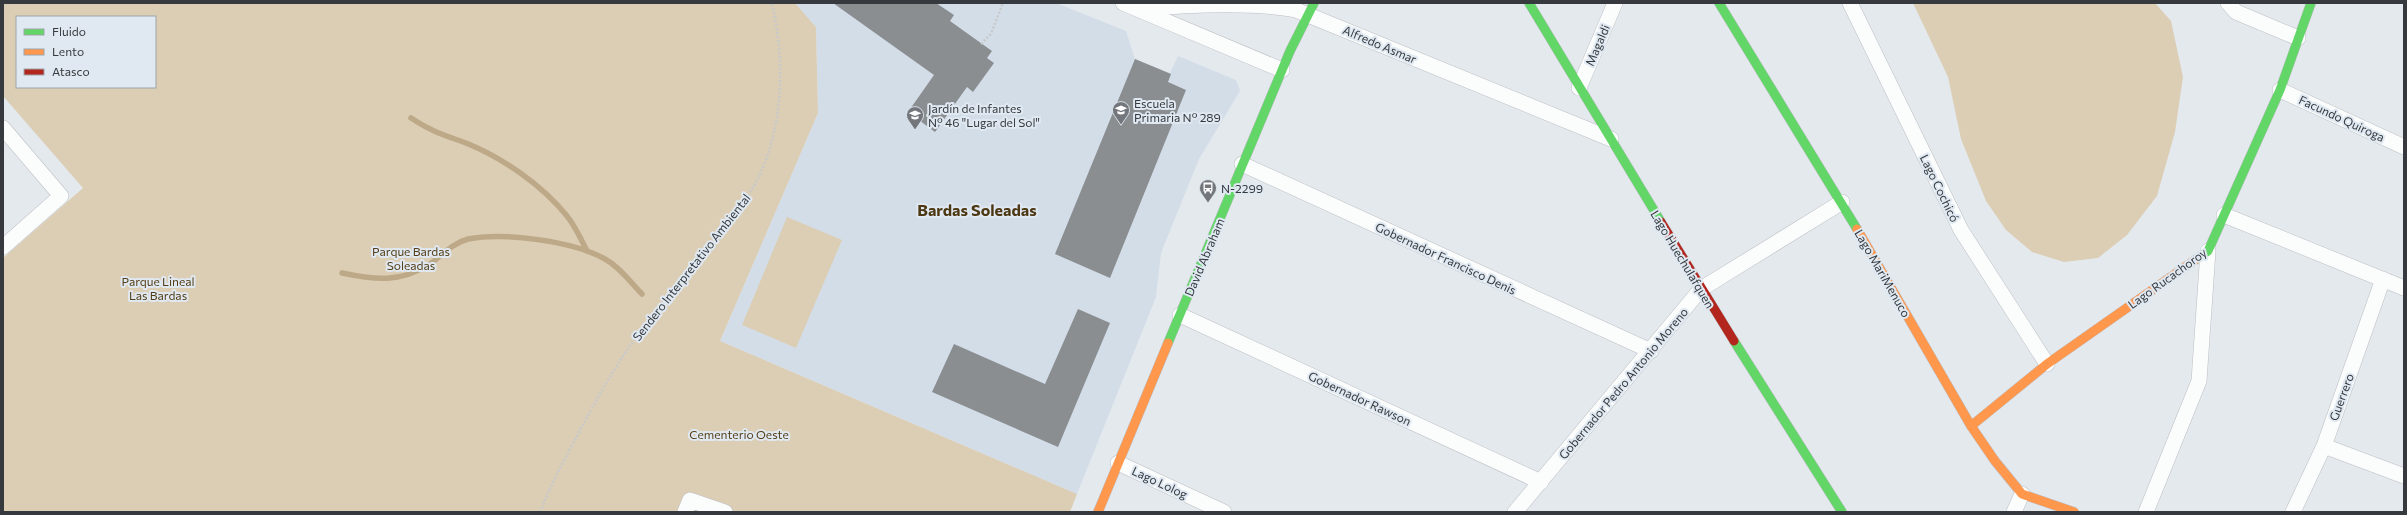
<svg xmlns="http://www.w3.org/2000/svg" width="2407" height="515" font-family="Commissioner,sans-serif">
<rect width="100%" height="100%" fill="#e4e9ee"/>
<path fill="#d3dde8" d="M795 3H1056L1126 31 1135 59 1170 73 1178 56 1236 80 1240 91 1199 159 1161 253 1156 297 1077 494 720 341 818 113 816 27Z"/>
<path fill="#dcceb5" fill-rule="evenodd" d="M3 3H795L816 27 818 113 720 341 1077 494 1070 512H3V258L83 188 3 96ZM17 17H155V87H17Z
M1913 3H2155L2171 21 2183 77 2175 132 2157 196 2127 235 2098 258 2064 262 2032 252 2006 230 1986 201 1961 139 1948 77Z
M787 217 842 240 796 348 742 325Z"/>
<g fill="none" stroke-linecap="round" stroke-linejoin="round">
<path stroke="#bda988" stroke-width="5.5" d="M411 118C432 132 444 135 466 143 503 158 542 185 567 216 575 226 581 239 587 251
M342 273C375 280 400 283 430 264 442 255 453 243 468 239 504 232 573 241 605 259 620 267 630 282 642 294"/>
</g>
<path fill="#8a8e91" d="M833 3H936L954 15 950 21 992 51 987 58 994 63 973 92 967 87 935 132 908 112 934 75Z
M1135 59 1171 74 1168 82 1186 90 1110 278 1055 254Z
M1078 309 1110 323 1058 447 932 392 954 344 1045 384Z"/>
<g fill="none" stroke-linecap="round" stroke-linejoin="round">
<g stroke="#bcbfc3" stroke-width="16">
<path id="street" d="M1123 3 1282 70
M1850 3 1961 230 2047 364
M2228 3 2236 12 2298 38
M1138 9C1185 5 1249 1 1296 10L1611 139
M1579 88 1615 3
M2280 90 2404 147
M3 128 61 196 3 247
M1242 164 1651 351
M2224 215 2404 288
M1180 315 1541 482
M2324 446 2404 476
M1118 463 1224 512
M685 512 690 500 725 512
M1515 512 1701 289 1842 202
M2014 512 2022 494
M2146 512 2199 381 2208 251
M2293 512 2324 446 2383 279"/>
</g>
<g stroke="#bcbfc3" stroke-width="10">
<path id="fast" d="M1529 3 1661 222
M1719 3 1857 229
M2195 260 2208 251 2280 90 2311 3
M1734 341 1842 512
M1168 343 1290 51 1314 3"/>
</g>
<g stroke="#bcbfc3" stroke-width="10">
<path id="slow" d="M1857 229 1971 426 1995 461 2022 494 2074 512
M1971 426 2047 364 2195 260
M1098 512 1168 343"/>
</g>
<g stroke="#bcbfc3" stroke-width="10">
<path id="jam" d="M1661 222 1734 341"/>
</g>
<path stroke="#c7c9ca" stroke-width="2.5" stroke-dasharray="2 2" stroke-linecap="butt" d="M981 44 991 34 1003 3
M540 512C551 483 567 456 581 428 597 399 613 370 632 343 657 308 686 275 713 241 728 222 745 203 757 180 784 128 785 59 772 3"/>
<use href="#street" stroke="#fbfcfc" stroke-width="15"/>
<use href="#fast" stroke="#63d668" stroke-width="9"/>
<use href="#slow" stroke="#ff974d" stroke-width="9"/>
<use href="#jam" stroke="#b3261e" stroke-width="9"/>
</g>
<defs>
<g id="school-pin" transform="scale(0.9)"><path d="M0 17L-7.5 6A9.5 9.5 0 1 1 7.5 6Z" fill="#73777c" stroke="#e0e9f2"/><path d="M0-5L7-2L0 1L-7-2ZM-4 1L0 2.5L4 1V4Q0 6-4 4Z" fill="#fff"/></g>
<g id="bus-pin" transform="scale(0.9)"><path d="M0 17L-7.5 6A9.5 9.5 0 1 1 7.5 6Z" fill="#73777c" stroke="#e0e9f2"/><path d="M-5-6H5V4H4V6H2V4H-2V6H-4V4H-5ZM-3.5-4V0h7V-4ZM-3.5 1.2v1.5H-2V1.2ZM2 1.2v1.5H3.5V1.2Z" fill="#fff"/></g>
</defs>
<g fill-rule="evenodd">
<use href="#school-pin" x="1121" y="110"/>
<use href="#school-pin" x="915" y="115"/>
<use href="#bus-pin" x="1208" y="188"/>
</g>
<g text-anchor="middle" dominant-baseline="central" stroke-width="4" stroke-linejoin="round" paint-order="stroke">
<g font-size="12" fill="#363a3e" stroke="#e0e9f2">
<text transform="translate(1380 44) rotate(23)">Alfredo Asmar</text>
<text transform="translate(1597 45) rotate(-67)">Magaldi</text>
<text transform="translate(2342 118) rotate(25)">Facundo Quiroga</text>
<text transform="translate(1940 188) rotate(64)">Lago Cochicó</text>
<text transform="translate(1204 257) rotate(-67)">David Abraham</text>
<text transform="translate(1446 258) rotate(25)">Gobernador Francisco Denis</text>
<text transform="translate(1683 259) rotate(59)">Lago Huechulafquen</text>
<text transform="translate(691 267) rotate(-52)">Sendero Interpretativo Ambiental</text>
<text transform="translate(1883 273) rotate(60)">Lago MariMenuco</text>
<text transform="translate(2167 278) rotate(-36)">Lago Rucachoroy</text>
<text transform="translate(1623 383) rotate(-50)">Gobernador Pedro Antonio Moreno</text>
<text transform="translate(2341 397) rotate(-70)">Guerrero</text>
<text transform="translate(1360 398) rotate(25)">Gobernador Rawson</text>
<text transform="translate(1160 482) rotate(25)">Lago Lolog</text>
</g>
<g font-size="12" fill="#363a3e" stroke="#e0e9f2" text-anchor="start">
<text x="1134" y="103">Escuela<tspan x="1134" dy="14">Primaria N° 289</tspan></text>
<text x="928" y="108">Jardín de Infantes<tspan x="928" dy="14">N° 46 "Lugar del Sol"</tspan></text>
<text x="1221" y="188">N-2299</text>
</g>
<g font-size="12" fill="#543d16" stroke="#e0e9f2">
<text x="411" y="251">Parque Bardas<tspan x="411" dy="14">Soleadas</tspan></text>
<text x="158" y="281">Parque Lineal<tspan x="158" dy="14">Las Bardas</tspan></text>
<text x="739" y="434">Cementerio Oeste</text>
</g>
<g font-size="16" font-weight="bold" fill="#4c3712" stroke="#e0e9f2">
<text x="977" y="209">Bardas Soleadas</text>
</g>
</g>
<rect width="2407" height="515" fill="none" stroke="#363a3e" stroke-width="8"/>
<rect x="16" y="16" width="140" height="72" fill="#e0e9f2" stroke="#9ca3aa"/>
<rect x="24" y="29" width="20" height="6" fill="#63d668" stroke="#9ca3aa"/>
<text x="52" y="36" font-size="12" fill="#363a3e">Fluido</text>
<rect x="24" y="49" width="20" height="6" fill="#ff974d" stroke="#9ca3aa"/>
<text x="52" y="56" font-size="12" fill="#363a3e">Lento</text>
<rect x="24" y="69" width="20" height="6" fill="#b3261e" stroke="#9ca3aa"/>
<text x="52" y="76" font-size="12" fill="#363a3e">Atasco</text>
</svg>
